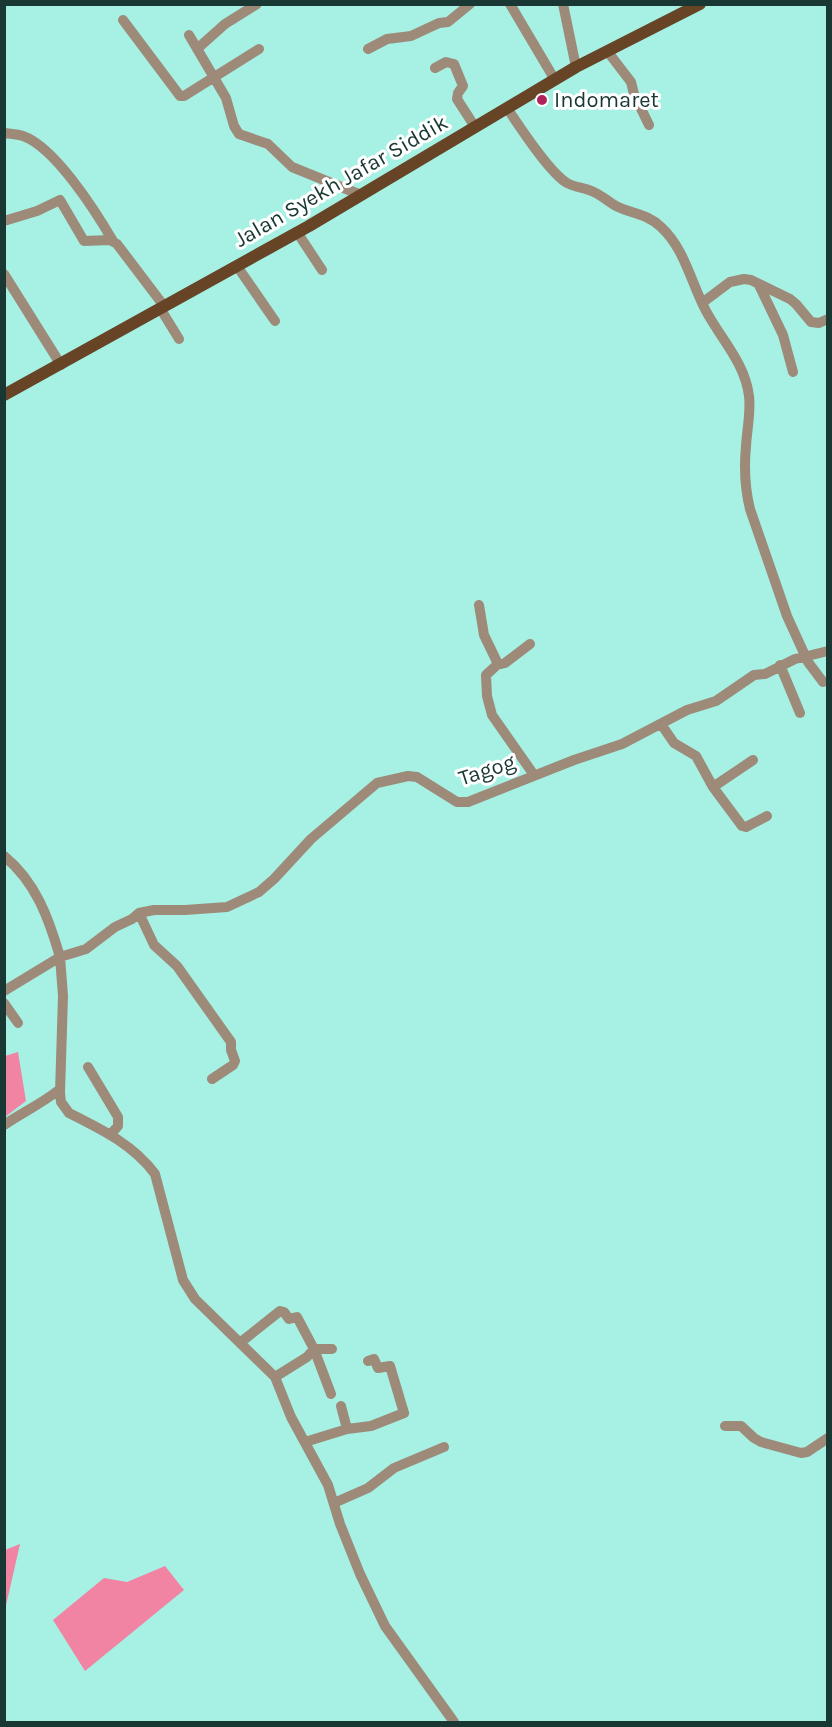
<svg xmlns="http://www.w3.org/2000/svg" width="832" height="1727" font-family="Karla,sans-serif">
<rect width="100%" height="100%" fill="#a6f1e4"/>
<path fill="#f184a3" d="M18 1052 26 1101 5 1117V1056Z
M20 1544 5 1610V1550Z
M165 1566 184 1590 85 1671 53 1620 104 1578 127 1582Z"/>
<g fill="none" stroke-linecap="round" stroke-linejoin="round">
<path stroke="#9e8a79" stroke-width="10" d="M510 4 555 80
M563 4 576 67
M123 20 180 96H184L259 49
M189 35 226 98 234 126 239 134 268 144 292 167 361 195
M197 49 225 24 257 4
M368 49 387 39 411 36 439 23 448 22 470 4
M608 52 631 82 634 94 649 125
M435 68 446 62 454 64 463 86 458 93 457 99 475 127
M507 108C520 127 549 172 567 183 574 187 581 187 589 190 599 193 607 201 616 206 632 214 648 214 661 227 685 249 691 283 706 311 721 339 745 363 749 396 751 412 747 429 746 446 744 467 745 489 750 509L787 616 808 662 823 682
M4 133C10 134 17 134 23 136 55 147 96 212 113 241
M4 221 37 211 60 200 84 241 110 240 117 244 164 306
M297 232 322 270
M237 266 275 321
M4 274 61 365
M759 285 783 335 793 372
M702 303 730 282 744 279 751 280 790 299 796 304 811 322 819 323 828 319
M160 308 179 339
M479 605 484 635 498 664 486 675 487 696 492 715 534 775
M497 665 505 663 530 644
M780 665 800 713
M661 724 674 743 696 756 713 787 742 826 746 827 767 816
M713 787 753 760
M4 856C36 882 49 919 60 957L86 949 115 927 132 919 139 913 154 910H185L227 907 259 892 274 879 311 839 377 783 408 776 417 777 457 802H468L574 760 622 744 687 710 716 701 754 675 765 674 795 659 828 651
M139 913 154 945 177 966 231 1042V1050L235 1061 233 1065 212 1079
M60 957 63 996 60 1093 61 1102 69 1113C101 1129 134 1145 155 1174L183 1280 195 1299 275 1377 291 1417 328 1485 340 1524 360 1574 385 1626 454 1722
M4 991 60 957
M4 1003 18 1023
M88 1067 118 1117V1126L110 1135
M4 1125C23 1112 43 1103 60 1089
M241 1342 280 1311 284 1312 289 1319 297 1317 314 1349 331 1394
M275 1377 307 1357 314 1349H332
M341 1406 347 1429
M725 1426H741L754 1438 761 1442 801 1453 807 1452 828 1438
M305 1442 347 1429 371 1426 404 1413 390 1366 378 1368 374 1359 368 1361
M334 1503 368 1488 394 1468 444 1447"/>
<path stroke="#664425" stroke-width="12" d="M4 395 309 226 576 67 700 4"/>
</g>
<circle fill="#b0225b" stroke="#fff" stroke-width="2" cx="542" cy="100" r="6"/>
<g text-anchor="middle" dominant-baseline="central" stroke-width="6" stroke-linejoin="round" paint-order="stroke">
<g font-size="22" fill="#193833" stroke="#fff" text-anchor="start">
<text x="554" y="100">Indomaret</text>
</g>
<g font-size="22" fill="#193833" stroke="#fff">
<text transform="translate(341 181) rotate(-30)">Jalan Syekh Jafar Siddik</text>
<text transform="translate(487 770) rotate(-18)">Tagog</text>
</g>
</g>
<rect width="832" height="1727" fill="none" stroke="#193833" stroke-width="12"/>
</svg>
